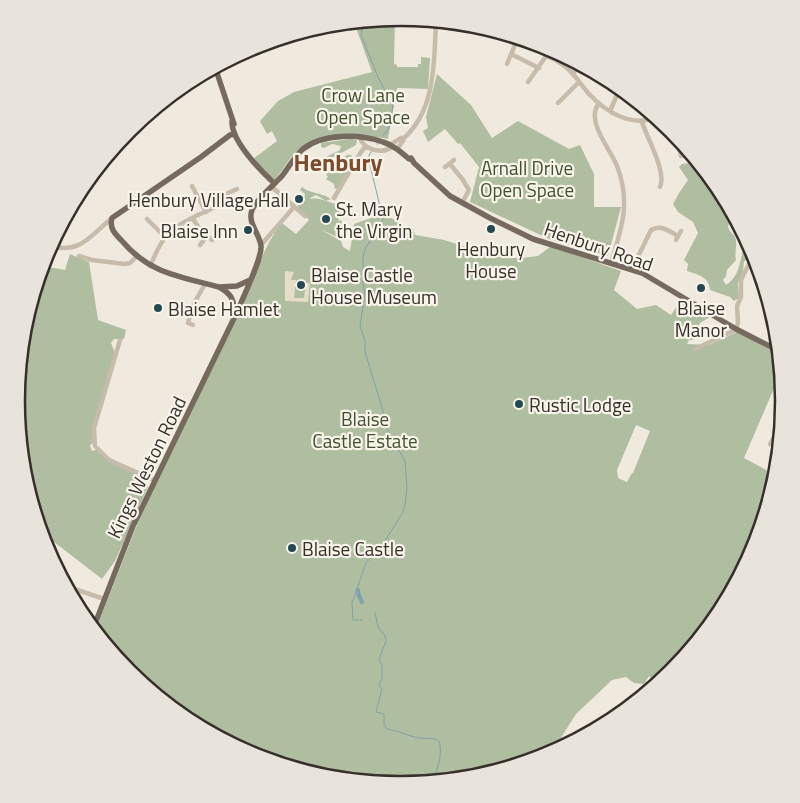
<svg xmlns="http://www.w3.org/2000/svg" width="800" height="803" font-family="'Titillium Web',sans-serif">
<rect width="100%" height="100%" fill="#f0eade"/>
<path fill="#afbda0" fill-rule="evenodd" d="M395 18 394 64 397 65V67H418V64H421V57L430 58 428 89 397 88 388 139 370 136 352 135 302 147 292 156 275 180 253 159 277 141 272 131 267 134 260 121 278 101 294 92 372 72 354 22Z
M437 74 471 105 492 138 518 121 569 149 580 145 594 174V207H621L608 256 549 239 470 202 479 167 460 143 458 144 445 129 428 142 423 131 428 128 426 117Z
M350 139 357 140 356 145 326 161 324 158 340 150 341 146 332 144 324 148 321 147V143Z
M347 155H351L354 160 338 188 335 189 334 184 326 179 328 177 326 174 335 169 333 165C338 162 341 159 347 155Z
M697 162 722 194 720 202 723 210 733 214 734 217 728 226C729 232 732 232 735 237 738 245 734 253 736 260L727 270 726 276 723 280 726 285C740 276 739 262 744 248H750L753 252 749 254 748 260 744 261 743 272 738 283 739 298 734 301 730 297 710 290C709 277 699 275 687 271L688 264 684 260 698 233 693 222 678 212 673 204 679 193 688 180 679 167 682 164Z
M302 187C310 194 321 192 331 199L326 201 316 195 310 198 311 199C320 197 328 203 337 204L341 213 338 220 342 221 339 238 320 229 341 241 343 247 350 251 354 224 382 214 400 222 404 228H413L415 235 444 240 495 256 508 258H521L538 256 551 246 621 271 614 290 637 309 656 305 671 315 681 300 710 317 700 323 693 340H689L687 344 709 345 737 332 779 355 781 372 744 458 768 471 777 467 776 477C769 500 764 527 754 549 733 597 697 652 657 685L649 676 644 684 634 683 626 677 612 680 576 714 555 747 538 749 540 758 475 778 400 785 325 778 253 756 187 720 128 673 95 632 142 512 252 284C260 262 267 241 282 223L296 234 309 220 297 207 304 199 305 194 300 190ZM636 425 650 431 633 473H632L627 482 618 478 617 470Z
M70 254 89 262 98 320 126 330 124 339H114L111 343 115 353 92 429 93 442 90 446 92 451 96 450 145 478 147 482 146 484 148 487 115 561 102 579 54 542 53 543 44 535H42L24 476 16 401 24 326 40 273C49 266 54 268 65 270Z"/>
<path fill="#e6ddc7" d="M285 271 294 272 291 280H296L294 298H304L306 283H310L308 302 285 301Z"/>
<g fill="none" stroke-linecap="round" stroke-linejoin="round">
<path stroke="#80a2aa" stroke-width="1" d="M361 22 363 25 361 35 378 77 393 106 389 128 383 136
M377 144H378
M375 613 378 627 385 636 386 641 379 659 382 666V678L379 686 382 689 376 712 384 714V725L387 729C399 731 408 736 419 738 427 739 433 737 439 741 443 753 438 774 429 782
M362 620H353L352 603 366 563 385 541 403 512 405 505 407 488 405 461 385 425 384 414 365 352V341L360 326 365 293 363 284V257L366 247 380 228 383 219 370 165 369 155 372 151"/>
<path stroke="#80a2aa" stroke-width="4" d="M358 590 359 596 362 602"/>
<path stroke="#c7bcac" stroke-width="4.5" d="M512 37 523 42
M511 54 539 68
M547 56C554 59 561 63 567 68 576 76 582 86 590 95 606 112 633 128 656 117
M507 64 517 40
M573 73 581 65
M528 82 551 49
M558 103 579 82
M599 103C585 121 610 148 617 166 631 202 622 227 611 263
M610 111 620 88
M648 111 651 120
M642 122C647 138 667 172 660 187
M360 138C364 150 383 155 393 146
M677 138 681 156
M390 145 401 138H404C436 109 434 61 436 21
M397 149 403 141 404 138
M450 164 463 180 469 190 462 203
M445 167 454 160
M192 186 206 212
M272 187 305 216
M334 198 361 152 366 146
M234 206 228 193 237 189
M147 219 165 237
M193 219 201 231 212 240
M676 240 681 231
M200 245 207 236
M261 245 294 207
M50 246C81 254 90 236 112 218
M79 256 92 260 125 264 130 263 136 257
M150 266C155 256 159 244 167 235 178 222 214 208 231 200
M632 269 651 230C661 224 669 231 678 236
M193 325 188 323 192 307 205 284
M736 329 738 323 737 306 741 297V280L751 260
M120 340 94 428 95 446 109 460 154 480
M774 348 777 334
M695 349 737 329
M770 444 782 423
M66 586 104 599"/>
<path stroke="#76695d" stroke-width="5.5" d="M215 67 234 124
M232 121C231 141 261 171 274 183
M219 287 237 286 250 280
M233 314C236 300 230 293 219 287 179 276 150 274 122 241 115 234 109 228 112 218L201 157 230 135 235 134
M93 629 133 526 238 310C243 297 262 259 261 246 260 234 247 223 252 210 256 199 274 185 282 176 289 167 294 157 303 149 323 133 360 134 383 142 393 145 401 152 409 159L411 158 414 163 450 196 490 218 533 239 642 273 736 329 779 351"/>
</g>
<g fill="#244953" stroke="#f8f4ea" stroke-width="2">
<circle cx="299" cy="199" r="5"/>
<circle cx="326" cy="219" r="5"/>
<circle cx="491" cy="229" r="5"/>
<circle cx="248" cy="230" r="5"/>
<circle cx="301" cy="285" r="5"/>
<circle cx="701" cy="288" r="5"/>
<circle cx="158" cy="308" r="5"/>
<circle cx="519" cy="404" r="5"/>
<circle cx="292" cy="548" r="5"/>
</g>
<g text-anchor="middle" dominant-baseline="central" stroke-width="4.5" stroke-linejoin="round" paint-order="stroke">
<g font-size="19" fill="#405130" stroke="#f8f4ea">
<text x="363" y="94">Crow Lane<tspan x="363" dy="22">Open Space</tspan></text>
<text x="527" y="167">Arnall Drive<tspan x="527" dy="22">Open Space</tspan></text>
<text x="365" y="418">Blaise<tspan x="365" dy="22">Castle Estate</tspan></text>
</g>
<g font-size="19" fill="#362f2a" stroke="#f8f4ea" text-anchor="start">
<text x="289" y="199" text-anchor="end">Henbury Village Hall</text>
<text x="336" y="208">St. Mary<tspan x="336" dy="22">the Virgin</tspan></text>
<text x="238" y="230" text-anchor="end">Blaise Inn</text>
<text x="491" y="248" text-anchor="middle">Henbury<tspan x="491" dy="22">House</tspan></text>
<text x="311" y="274">Blaise Castle<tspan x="311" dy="22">House Museum</tspan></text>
<text x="701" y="307" text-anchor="middle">Blaise<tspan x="701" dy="22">Manor</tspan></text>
<text x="168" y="308">Blaise Hamlet</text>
<text x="529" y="404">Rustic Lodge</text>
<text x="302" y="548">Blaise Castle</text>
</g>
<g font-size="19" fill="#362f2a" stroke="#f8f4ea">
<text transform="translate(599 246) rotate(19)">Henbury Road</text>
<text transform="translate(146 467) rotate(-64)">Kings Weston Road</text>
</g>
<g font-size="24" font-weight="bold" fill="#7c4a2c" stroke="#f8f4ea">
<text x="338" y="162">Henbury</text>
</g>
</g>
<path d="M0 0H800V803H0ZM25 401a375 375 0 1 1 750 0a375 375 0 1 1-750 0Z" fill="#e8e4db" fill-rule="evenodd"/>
<path fill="none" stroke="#362f2a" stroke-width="2.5" d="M25 401a375 375 0 1 1 750 0a375 375 0 1 1-750 0Z"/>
</svg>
